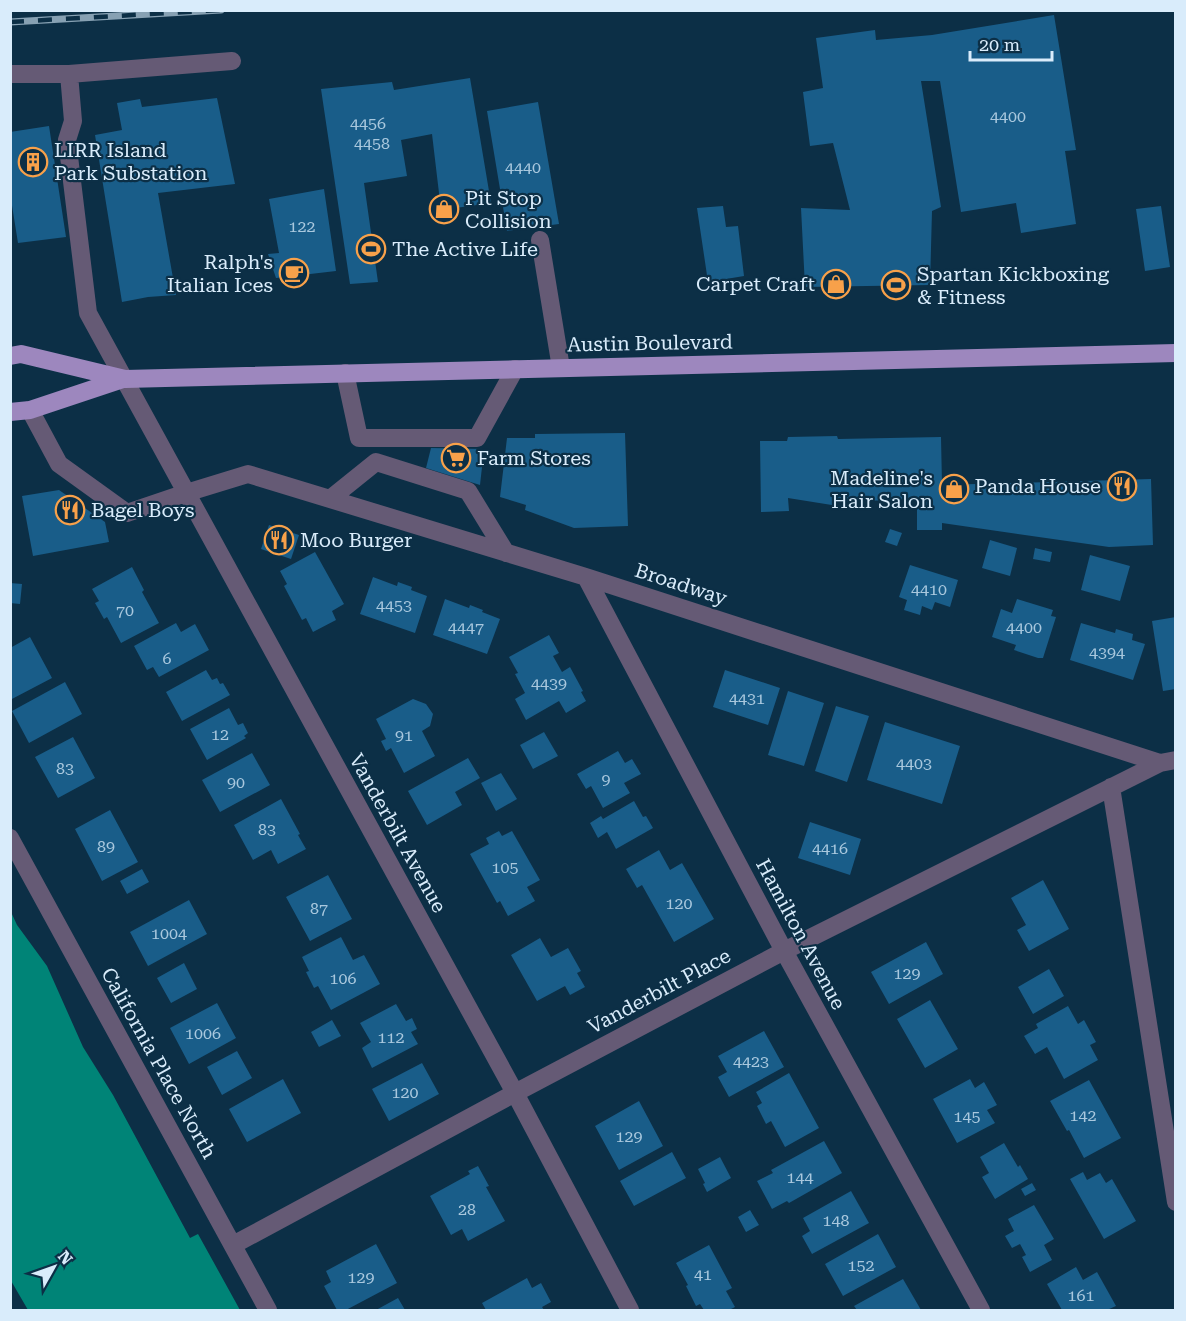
<svg xmlns="http://www.w3.org/2000/svg" width="1186" height="1321" viewBox="0 0 1186 1321" font-family="'Roboto Serif',serif">
	<style>
		.water { fill: #008477 }
		.building { fill: #195d89 }
		.lines { fill: none; stroke-linecap: round; stroke-linejoin: round }
		.minor { stroke: #655a75; stroke-width: 18 }
		.major { stroke: #9d87be; stroke-width: 18 }
		.rail-casing { stroke: #87a1b3; stroke-width: 7 }
		.rail { stroke: #0c2f46; stroke-width: 4.5; stroke-dasharray: 14; stroke-linecap: butt }
		.labels { text-anchor: middle; stroke-width: 4.5; stroke-linejoin: round; paint-order: stroke }
		.number-label { font-size: 16px; fill: #a9c8de }
		.poi-label { font-size: 20px; fill: #d9ecfb; stroke: #0c2f46; text-anchor: start }
		.street-label { font-size: 20px; fill: #d9ecfb; stroke: #0c2f46 }
	</style>
	<rect width="100%" height="100%" fill="#0c2f46"/>
	<!-- water -->
	<path class="water" d="M11 912 17 925 47 966 83 1047 113 1095 190 1238 198 1234 240 1310H28L10 1279Z"/>
	<!-- building -->
	<path class="building" d="M1054 15 1076 150 1065 151 1076 224 1021 233 1016 203 961 212 940 81H921L941 207 932 211 930 285 805 287 801 208 850 210 833 143 810 146 803 92 823 88 816 38 875 30 876 40 932 35Z
		M470 78 491 203 441 210 432 134 401 140 407 176 364 183 378 282 350 284 321 89 392 82 394 90Z
		M217 98 235 184 158 193 176 295 148 297 122 302 95 135 122 130 117 103 140 99 142 107Z
		M538 102 559 224 507 231 487 111Z
		M49 126 66 237 18 243 10 193V132Z
		M324 189 336 271 276 278 268 254 279 253 269 199Z
		M723 206 726 227 738 226 744 276 708 282 697 208Z
		M1161 206 1170 267 1145 271 1136 209Z
		M625 433 628 526 574 528 525 510 526 505 500 497 507 438H535V434Z
		M837 436 838 439 941 437 942 485 1151 479 1153 545 1109 547 942 523V530H917V499L838 502V506L788 498 789 511 761 512 760 441H787L788 437Z
		M431 448 484 449 480 485 426 468Z
		M59 490 105 522 109 542 33 556 22 496Z
		M269 525 299 535 291 559 261 549Z
		M890 529 902 533 897 546 885 542Z
		M990 540 1017 548 1010 576 982 568Z
		M1035 548 1052 552 1050 562 1033 559Z
		M315 552 344 604 332 611 336 620 313 632 306 618 302 620 284 586 287 584 280 571Z
		M1090 555 1130 566 1120 601 1081 590Z
		M910 565 958 580 950 607 935 602 932 610 922 606 920 615 904 610 907 600 899 597Z
		M132 567 144 590 142 592 159 623 121 643 107 617 104 619 95 603 99 601 92 589Z
		M373 577 397 586 398 582 412 587 411 590 427 596 415 633 360 614Z
		M10 583 22 584 20 604 10 603Z
		M445 599 469 608 470 605 483 610 482 612 500 619 487 654 433 635Z
		M1017 599 1053 610 1051 616 1056 617 1043 658H1038L1014 650 1016 645 992 637 1001 609 1012 613Z
		M1176 617V689L1163 691 1152 621Z
		M176 623 181 632 195 624 209 650 159 677 153 667 147 670 134 646Z
		M1081 623 1115 633 1116 629 1133 634 1132 640 1145 644 1133 680 1070 660Z
		M549 635 559 653 553 656 562 672 570 667 583 691 581 692 586 701 566 713 559 701 526 720 515 699 525 693 515 674 518 673 509 657Z
		M30 637 52 678 10 700V648Z
		M206 670 212 680 217 678 220 684 223 683 230 695 182 721 166 692Z
		M725 670 780 688 768 725 713 707Z
		M65 682 82 714 29 743 12 711Z
		M788 691 824 703 804 766 768 755Z
		M413 699 426 704 433 714 430 726 422 731 435 756 404 773 391 748 386 751 381 741 386 739 376 719Z
		M836 706 869 716 847 782 815 771Z
		M229 708 238 725 243 723 248 733 244 736 246 738 207 760 190 729Z
		M885 722 960 746 942 804 867 780Z
		M544 732 558 756 533 769 520 745Z
		M73 737 95 778 58 798 35 757Z
		M618 751 625 763 632 759 641 774 624 783 630 793 603 808 591 786 586 789 577 774Z
		M252 753 270 785 220 812 202 780Z
		M468 758 480 778 455 792 462 805 427 825 408 791Z
		M501 773 517 799 496 811 481 783Z
		M281 799 300 834 298 835 306 849 278 864 271 850 253 860 234 825Z
		M634 801 643 817 646 816 653 828 616 849 607 832 598 838 590 823 601 816 603 819Z
		M110 810 138 862 102 881 75 829Z
		M810 822 861 839 850 875 798 858Z
		M499 831 502 836 512 831 540 880 527 887 535 901 508 916 500 901 497 903 470 854 489 844 486 838Z
		M659 850 670 870 682 863 714 919 674 942 642 885 637 888 626 869Z
		M142 869 149 882 127 894 120 881Z
		M328 875 352 919 310 941 286 897Z
		M1043 880 1069 929 1029 951 1017 930 1026 925 1011 898Z
		M189 900 207 934 148 966 130 932Z
		M341 937 353 960 364 955 380 984 331 1010 318 986 314 988 306 972 309 971 302 957Z
		M540 938 551 957 568 948 581 971 577 973 585 987 570 995 565 986 537 1001 511 955Z
		M926 942 943 974 889 1004 871 972Z
		M184 963 197 989 171 1003 157 978Z
		M1049 969 1064 996 1033 1014 1018 987Z
		M930 1000 958 1049 925 1068 897 1019Z
		M217 1003 236 1038 189 1064 170 1028Z
		M396 1004 406 1021 412 1018 417 1029 411 1032 418 1044 372 1068 362 1048 371 1042 360 1023Z
		M1068 1006 1078 1024 1084 1020 1096 1042 1090 1045 1098 1060 1064 1079 1047 1047 1035 1054 1024 1036 1038 1028 1036 1024Z
		M332 1020 341 1036 319 1047 311 1032Z
		M764 1031 784 1067 729 1097 718 1077 727 1072 718 1056Z
		M237 1051 252 1078 222 1095 207 1067Z
		M422 1063 439 1094 389 1121 372 1089Z
		M789 1073 819 1128 785 1147 771 1121 766 1124 757 1106 762 1103 756 1092Z
		M283 1079 301 1113 247 1142 229 1109Z
		M970 1079 975 1088 984 1082 997 1105 987 1110 995 1123 957 1143 933 1099Z
		M1089 1080 1121 1138 1084 1158 1069 1130 1067 1131 1050 1101Z
		M639 1101 663 1146 619 1170 595 1126Z
		M824 1141 842 1173 789 1203 787 1201 772 1209 757 1181 773 1173 771 1170Z
		M1004 1143 1018 1167 1020 1165 1028 1179 995 1199 982 1177 989 1173 980 1157Z
		M672 1152 686 1178 634 1206 620 1181Z
		M720 1157 731 1178 707 1192 703 1184 705 1183 698 1169Z
		M478 1166 489 1186 486 1187 505 1221 468 1241 462 1229 451 1235 430 1196 470 1174 468 1171Z
		M1083 1172 1087 1180 1100 1173 1106 1183 1112 1179 1136 1221 1104 1239 1070 1179Z
		M1032 1183 1036 1190 1025 1196 1021 1189Z
		M851 1191 869 1223 812 1254 802 1236 810 1231 803 1218Z
		M1034 1205 1054 1239 1044 1245 1052 1260 1030 1272 1022 1257 1026 1255 1020 1244 1012 1248 1005 1236 1014 1231 1008 1219Z
		M750 1210 759 1225 746 1232 738 1217Z
		M878 1234 896 1267 843 1296 825 1264Z
		M376 1244 397 1283 346 1310H337L324 1286 331 1282 326 1271Z
		M709 1245 732 1288 726 1291 735 1307 729 1310H704L700 1304 696 1306 686 1286 688 1285 676 1263Z
		M1076 1267 1083 1280 1097 1272 1116 1306 1107 1310H1062L1047 1284Z
		M527 1278 532 1288 541 1283 551 1302 542 1307 544 1310H486L482 1303Z
		M903 1279 921 1310H857L854 1306Z
		M398 1298 405 1310H376Z"/>
	<g class="lines">
		<!-- minor -->
		<path class="minor" d="M232 61 69 74 73 121 67 140 88 313 515 1093 630 1310
			M10 74H69
			M540 240 561 368
			M345 373 359 438H477L515 369
			M30 410 59 464 127 513 186 493 248 474 586 577 1160 763
			M330 499 376 462 468 491 506 553
			M586 577 784 951 981 1310
			M1111 787 1176 1202
			M10 838 268 1310
			M233 1245 515 1093 784 951 1160 763 1176 760"/>
		<!-- major -->
		<path class="major" d="M10 356 21 354 125 379 1176 353
			M10 412 30 410 123 379"/>
		<!-- rail casing -->
		<g class="rail-casing">
			<path id="rail" d="M10 22 221 10"/>
		</g>
		<!-- rail -->
		<use href="#rail" class="rail"/>
	</g>
	<!-- icons -->
	<defs>
		<g id="building-ring" transform="scale(1.5)"><circle r="9.5" fill="#0c2f46" stroke="#f8a14a" stroke-width="1.5"/><path d="M-4-6H4V6H1V3H-1V6H-4ZM-2.5-4.3h1.7v1.8h-1.7ZM.8-4.3h1.7v1.8H.8ZM-2.5-1h1.7V.8h-1.7ZM.8-1h1.7V.8H.8Z" fill="#f8a14a"/></g>
		<g id="shop-ring" transform="scale(1.5)"><circle r="9.5" fill="#0c2f46" stroke="#f8a14a" stroke-width="1.5"/><path d="M-5-2.5h2.3a2.7 3.5 0 0 1 5.4 0H5L5.5 6h-11ZM-1.5-2.5h3a1.5 2.3 0 0 0-3 0Z" fill="#f8a14a"/></g>
		<g id="stadium-ring" transform="scale(1.5)"><circle r="9.5" fill="#0c2f46" stroke="#f8a14a" stroke-width="1.5"/><path d="M0-5a6.5 5 0 1 0 0 10a6.5 5 0 1 0 0-10ZM-3.5-1.8h7v3.6h-7Z" fill="#f8a14a"/></g>
		<g id="cafe-ring" transform="scale(1.5)"><circle r="9.5" fill="#0c2f46" stroke="#f8a14a" stroke-width="1.5"/><path d="M-5.5-4.5H6V0H3Q3 3.5 0 3.5H-2.5Q-5.5 3.5-5.5 0ZM3-3.2v2h1.7v-2ZM-6 4.5H4V6H-6Z" fill="#f8a14a"/></g>
		<g id="supermarket-ring" transform="scale(1.5)"><circle r="9.5" fill="#0c2f46" stroke="#f8a14a" stroke-width="1.5"/><path d="M-6-5.5h2.5l.6 2H6L4.5 2H-2.5L-4.4-4H-6ZM-1.5 3.2a1.3 1.3 0 1 0 .1 0ZM3 3.2a1.3 1.3 0 1 0 .1 0Z" fill="#f8a14a"/></g>
		<g id="restaurant-ring" transform="scale(1.5)"><circle r="9.5" fill="#0c2f46" stroke="#f8a14a" stroke-width="1.5"/><path d="M-5-6h1v4h1v-4h1v4h1v-4h1v5L-1.5 .5V6h-2V.5L-5-1ZM5-6V6H3V1.5H1.5Q1.5-4 5-6Z" fill="#f8a14a"/></g>
	</defs>
	<g fill-rule="evenodd">
		<use href="#building-ring" x="33" y="162"/>
		<use href="#shop-ring" x="444" y="209"/>
		<use href="#stadium-ring" x="371" y="249"/>
		<use href="#cafe-ring" x="294" y="273"/>
		<use href="#shop-ring" x="836" y="284"/>
		<use href="#stadium-ring" x="896" y="285"/>
		<use href="#supermarket-ring" x="456" y="458"/>
		<use href="#restaurant-ring" x="1122" y="486"/>
		<use href="#shop-ring" x="954" y="489"/>
		<use href="#restaurant-ring" x="70" y="510"/>
		<use href="#restaurant-ring" x="279" y="540"/>
	</g>
	<g class="labels">
		<!-- number labels -->
		<g class="number-label">
			<text x="1008" y="122">4400</text>
			<text x="368" y="129">4456</text>
			<text x="372" y="149">4458</text>
			<text x="523" y="173">4440</text>
			<text x="302" y="232">122</text>
			<text x="929" y="595">4410</text>
			<text x="394" y="611">4453</text>
			<text x="125" y="616">70</text>
			<text x="466" y="633">4447</text>
			<text x="1024" y="633">4400</text>
			<text x="1107" y="658">4394</text>
			<text x="167" y="664">6</text>
			<text x="549" y="689">4439</text>
			<text x="747" y="704">4431</text>
			<text x="220" y="740">12</text>
			<text x="404" y="741">91</text>
			<text x="914" y="769">4403</text>
			<text x="65" y="774">83</text>
			<text x="606" y="785">9</text>
			<text x="236" y="788">90</text>
			<text x="267" y="835">83</text>
			<text x="106" y="852">89</text>
			<text x="830" y="854">4416</text>
			<text x="505" y="873">105</text>
			<text x="679" y="909">120</text>
			<text x="319" y="914">87</text>
			<text x="169" y="939">1004</text>
			<text x="907" y="979">129</text>
			<text x="343" y="984">106</text>
			<text x="203" y="1039">1006</text>
			<text x="391" y="1043">112</text>
			<text x="751" y="1067">4423</text>
			<text x="405" y="1098">120</text>
			<text x="1083" y="1121">142</text>
			<text x="967" y="1122">145</text>
			<text x="629" y="1142">129</text>
			<text x="800" y="1183">144</text>
			<text x="467" y="1215">28</text>
			<text x="836" y="1226">148</text>
			<text x="861" y="1271">152</text>
			<text x="703" y="1280">41</text>
			<text x="361" y="1283">129</text>
			<text x="1081" y="1301">161</text>
		</g>
		<!-- poi labels -->
		<g class="poi-label">
			<text x="54" y="157">LIRR Island<tspan x="54" dy="23">Park Substation</tspan></text>
			<text x="465" y="205">Pit Stop<tspan x="465" dy="23">Collision</tspan></text>
			<text x="392" y="256">The Active Life</text>
			<text x="273" y="269" text-anchor="end">Ralph's<tspan x="273" dy="23">Italian Ices</tspan></text>
			<text x="917" y="281">Spartan Kickboxing<tspan x="917" dy="23">&amp; Fitness</tspan></text>
			<text x="815" y="291" text-anchor="end">Carpet Craft</text>
			<text x="477" y="465">Farm Stores</text>
			<text x="933" y="485" text-anchor="end">Madeline's<tspan x="933" dy="23">Hair Salon</tspan></text>
			<text x="1101" y="493" text-anchor="end">Panda House</text>
			<text x="91" y="517">Bagel Boys</text>
			<text x="300" y="547">Moo Burger</text>
		</g>
		<!-- street labels -->
		<g class="street-label">
			<text transform="translate(650 343) rotate(-1)" y="7">Austin Boulevard</text>
			<text transform="translate(681 584) rotate(18)" y="7">Broadway</text>
			<text transform="translate(398 833) rotate(61)" y="7">Vanderbilt Avenue</text>
			<text transform="translate(801 934) rotate(62)" y="7">Hamilton Avenue</text>
			<text transform="translate(659 991) rotate(-28)" y="7">Vanderbilt Place</text>
			<text transform="translate(159 1063) rotate(61)" y="7">California Place North</text>
		</g>
	</g>
	<!-- border -->
	<rect width="1186" height="1321" fill="none" stroke="#d9ecfb" stroke-width="24"/>
	<!-- north arrow -->
	<g transform="translate(54 1267) rotate(50)" stroke="#0c2f46" stroke-width="4.5" paint-order="stroke">
	<path d="M0-4.5L10 22L0 15L-10 22Z" fill="#d9ecfb"/>
	<text y="-9" font-size="16" font-weight="bold" text-anchor="middle" fill="#d9ecfb">N</text>
	</g>
	<!-- scale -->
	<path d="M970 51v9h82v-9" fill="none" stroke="#d9ecfb" stroke-width="3"/>
	<text x="979" y="51" font-size="18" fill="#d9ecfb" stroke="#0c2f46" stroke-width="4.5" paint-order="stroke">20 m</text>
</svg>
